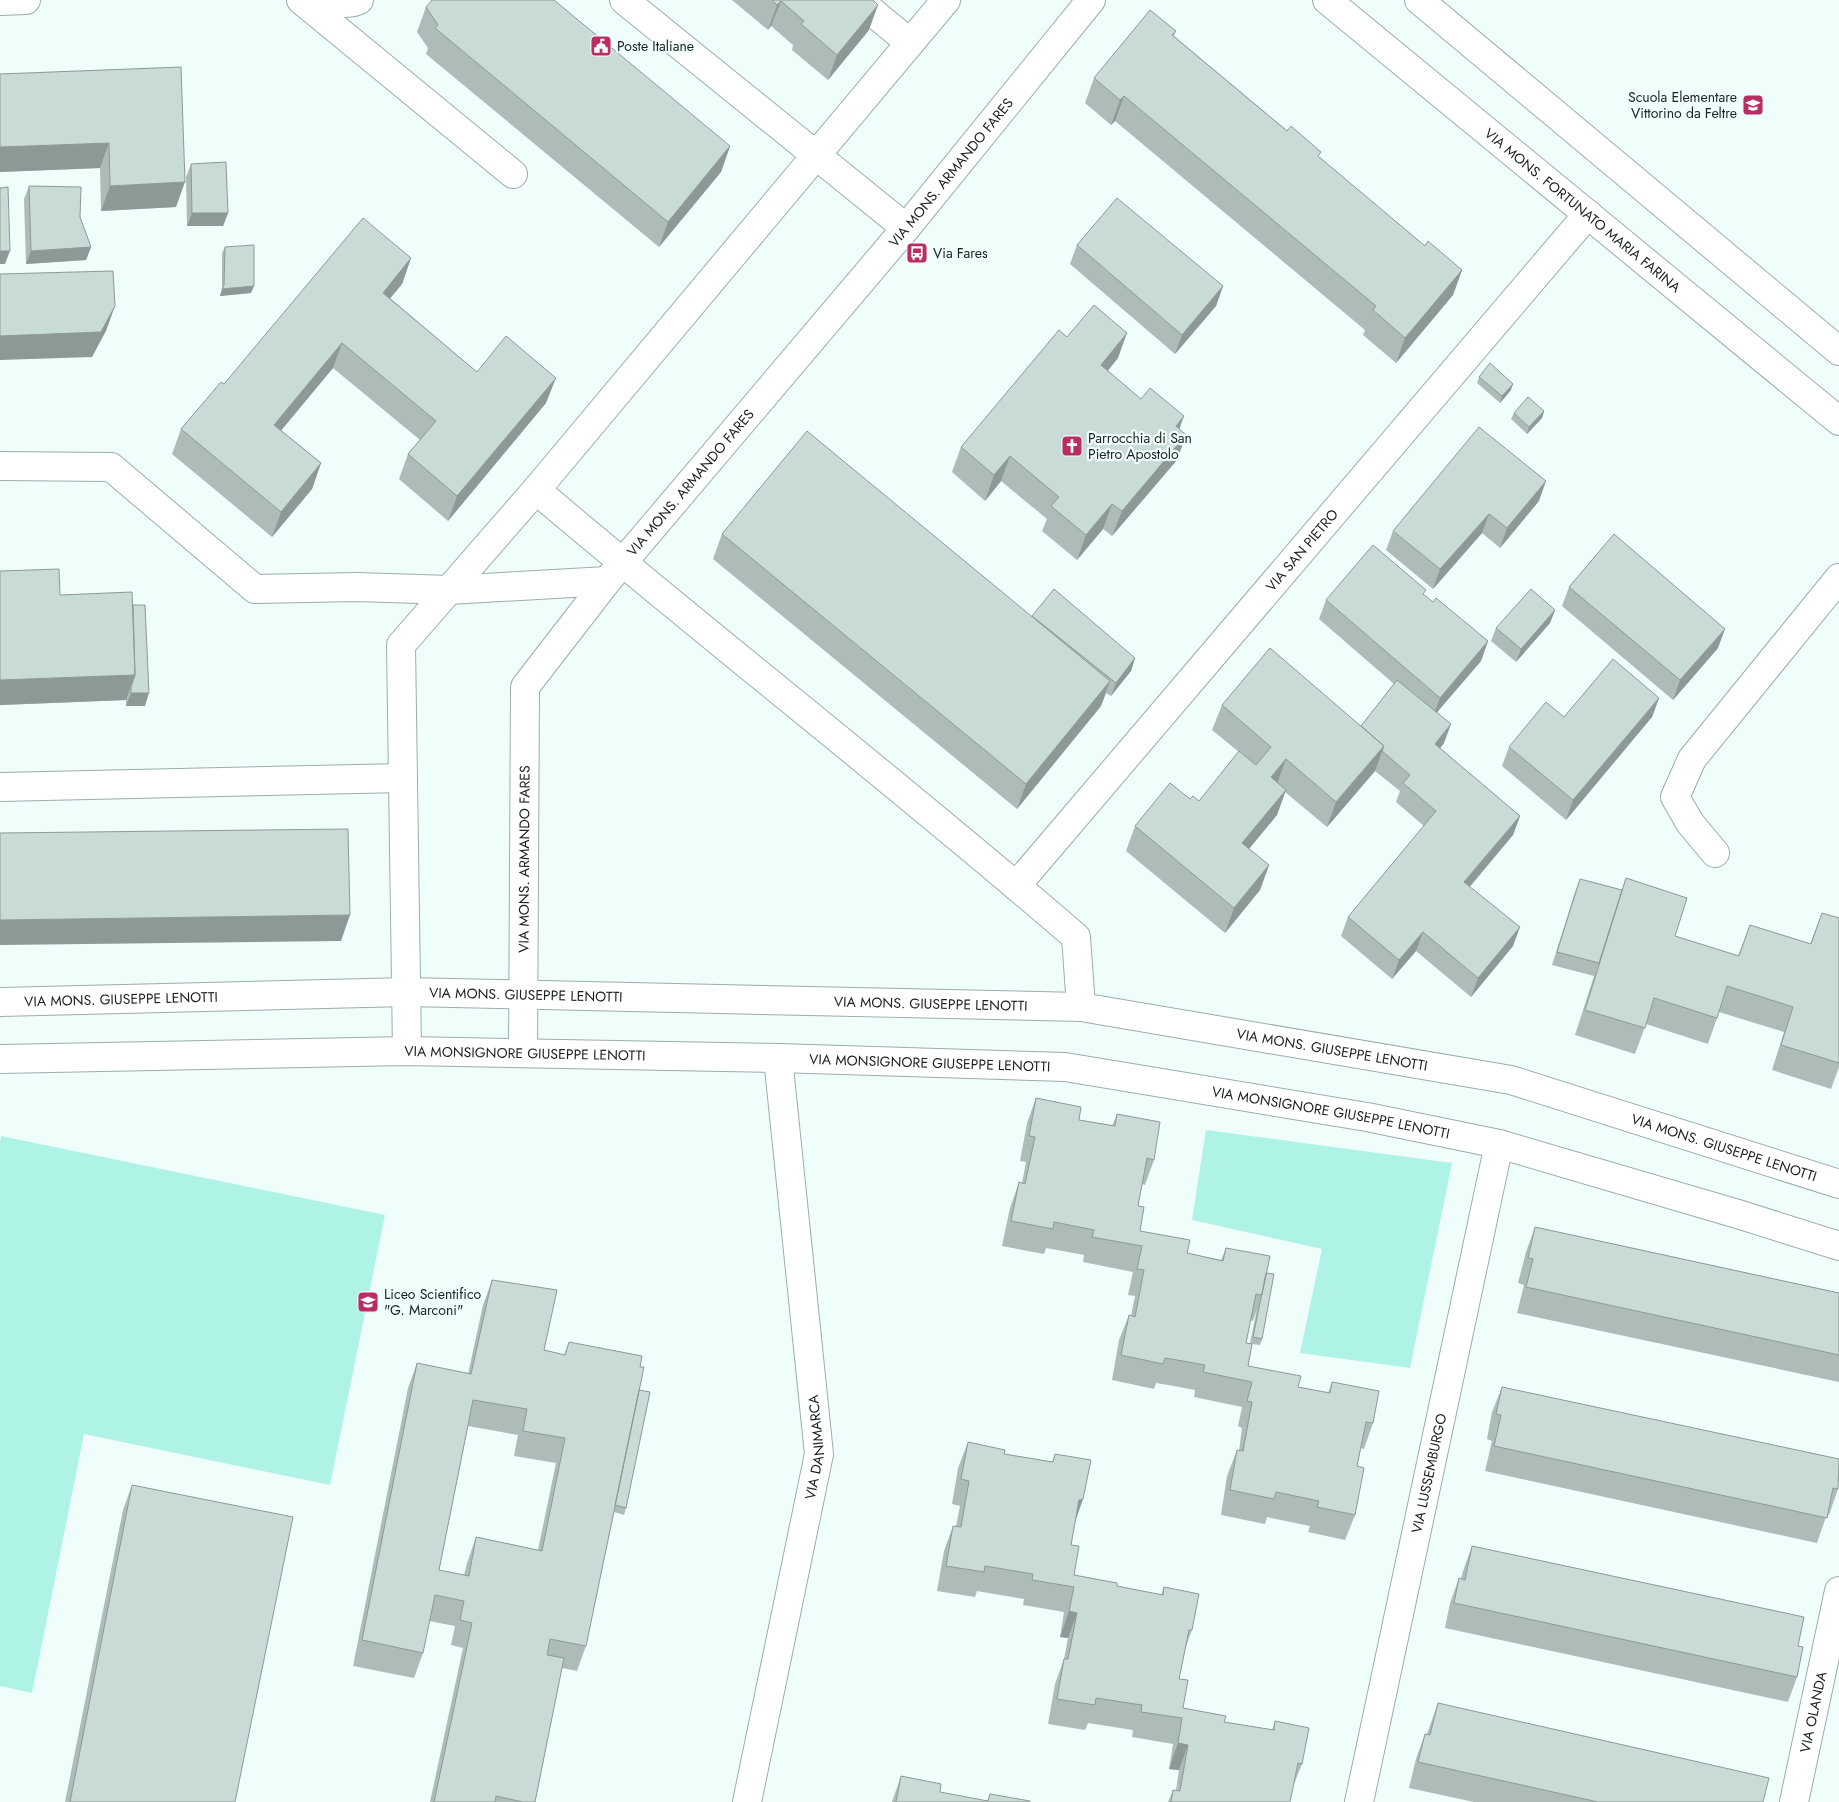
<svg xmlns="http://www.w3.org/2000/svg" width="1839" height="1802" viewBox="0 0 1839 1802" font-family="Jost,sans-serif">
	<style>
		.green { fill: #aff3e6 }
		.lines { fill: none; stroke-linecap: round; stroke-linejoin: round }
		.minor-casing { stroke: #9cada9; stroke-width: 30 }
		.minor { stroke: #fff; stroke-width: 28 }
		.wall { fill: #adbcb9; fill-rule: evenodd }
		.shaded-wall { fill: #8d9996 }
		.building { fill: #c9dbd7; stroke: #8d9996; fill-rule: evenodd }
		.labels { text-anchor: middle; stroke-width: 4.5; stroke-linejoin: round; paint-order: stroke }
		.poi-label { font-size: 14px; fill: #1a211f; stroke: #effefb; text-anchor: start }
		.street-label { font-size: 14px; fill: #1a211f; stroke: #effefb }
	</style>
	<rect width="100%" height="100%" fill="#effefb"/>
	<!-- green -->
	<path class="green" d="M1206 1130 1452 1163 1410 1368 1300 1353 1322 1249 1192 1220Z
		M1 1136 385 1215 330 1485 84 1434 32 1693 0 1686V1143Z"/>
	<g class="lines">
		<!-- minor casing -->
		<g class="minor-casing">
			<g id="minor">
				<path d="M301 0 513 174"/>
				<path d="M322 0C332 3 349 5 359 0"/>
				<path d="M624 0 906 228"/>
				<path d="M858 0 910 43"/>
				<path id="s1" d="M1327 0 1839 421"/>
				<path d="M1419 0 1839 351"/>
				<path d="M0 1 26 0"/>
				<path d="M0 466 111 467 255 589 357 587 449 590 607 581"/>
				<path d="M536 490C714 641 899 784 1076 937L1081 1007"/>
				<path d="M0 787 403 778"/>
				<path d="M1715 853 1690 823 1675 797 1692 759 1839 578"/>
				<path id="s2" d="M1016 886 1588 214"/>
				<path id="s3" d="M0 1002 407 992 1081 1007 1511 1080 1839 1184"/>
				<path d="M407 1051 401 645 536 490 946 0"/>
				<path id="s4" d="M523 1053 525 687 607 581 906 228 1091 0"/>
				<path id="s5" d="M0 1059 407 1051 778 1058 1065 1067 1367 1117 1499 1144 1741 1215 1839 1246"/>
				<path id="s6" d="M747 1802 819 1454 778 1058"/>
				<path id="s7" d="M1359 1802 1499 1144"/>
				<path id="s8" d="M1794 1802 1839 1591"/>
			</g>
		</g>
		<!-- minor -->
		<use href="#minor" class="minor"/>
	</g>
	<!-- wall -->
	<path class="wall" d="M732 0H873L869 30 828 80 792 50 793 45 771 26 768 30Z
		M426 7 730 146 721 172 659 247 426 54 428 48 417 32Z
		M1176 31 1174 36 1425 246 1462 270 1453 295 1396 363 1363 335 1365 330 1115 121 1111 125 1085 103 1094 78Z
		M181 67 176 207 101 211 100 168 0 172Z
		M191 164 228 213 223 226H187L186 177Z
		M29 186 80 217 91 247 86 260 26 264 24 199Z
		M1077 245 1223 286 1216 306 1175 354 1070 264Z
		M225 247 251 293 220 296 222 290V253Z
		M411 258 402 284 390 298 477 372 546 403 448 521 399 479 408 454 420 440 333 368 281 430 321 463 312 489 272 537 172 454 181 429 224 384Z
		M1067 337 1118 358 1108 371 1141 399 1186 435 1177 460 1112 536 1103 529 1077 560 1042 531 1047 519 1001 481 985 501 952 472 961 447Z
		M1479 377 1511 390 1500 403 1477 383Z
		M1544 411 1542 418 1527 434 1511 419 1514 413Z
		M1539 501 1500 548 1482 533 1433 589 1386 550 1393 531Z
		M722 534 1032 617 1135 658 1131 671 1111 696 1106 693 1101 706 1017 809 713 559Z
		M0 571 60 595 133 605 145 706H126V700L0 705Z
		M1569 587 1718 648 1673 700 1562 606Z
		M1424 595 1433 602 1488 641 1481 661 1437 712 1444 743 1440 748 1520 816 1513 835 1470 887 1513 946 1471 997 1416 951 1392 979 1341 936 1348 917 1424 826 1396 802 1400 791 1375 771 1327 827 1285 792 1277 815 1249 849 1269 865 1260 890 1225 933 1126 851 1135 826 1190 799 1199 801 1239 752 1212 730 1222 705 1361 726 1394 684 1319 619 1326 600Z
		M1555 610 1550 623 1516 662 1491 641 1496 628Z
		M1659 698 1652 717 1566 820 1502 766 1509 747 1564 717Z
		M1626 878 1675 936 1738 956 1750 925 1810 944 1822 913 1839 918V1067L1831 1089 1772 1070 1784 1032 1719 1012 1708 1044 1646 1024 1635 1054 1575 1035 1594 976 1552 965 1575 892 1580 879 1622 890Z
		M1036 1098 1079 1120 1112 1126 1117 1114 1154 1160 1145 1185 1142 1184 1138 1206 1140 1231 1187 1253 1221 1260 1226 1248 1266 1273 1262 1339 1260 1345 1252 1344 1248 1366 1298 1387 1328 1393 1332 1382 1373 1423 1364 1449 1361 1448 1357 1466 1355 1515 1345 1540 1308 1532 1310 1526 1267 1517 1265 1524 1221 1515 1227 1476 1237 1450 1239 1451 1242 1428 1238 1426 1242 1407 1194 1397 1195 1390 1174 1386 1156 1383 1154 1389 1112 1380 1119 1340 1129 1315 1131 1316 1135 1296 1128 1295 1133 1272 1083 1262 1084 1255 1046 1248 1044 1254 1002 1246 1010 1208 1019 1182 1022 1183 1026 1162 1020 1161 1027 1123ZM1257 1309 1250 1343H1246L1250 1320 1253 1321Z
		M1535 1227 1839 1293V1382L1517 1313 1524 1285 1518 1283 1526 1252Z
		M492 1280 544 1350 564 1355 569 1342 640 1367 639 1390 626 1508 624 1515 614 1512 586 1646 577 1671 562 1668 535 1802H430L463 1648 451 1645 455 1626 429 1621 423 1653 414 1678 353 1666 408 1388 417 1363 468 1374 483 1305ZM468 1426 518 1435 514 1456 556 1463 538 1550 476 1537 467 1563 464 1575 439 1570Z
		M1502 1387 1838 1489 1829 1515 1827 1514 1817 1543 1485 1471 1492 1441 1487 1439 1492 1412Z
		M968 1442 1004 1454 1052 1462 1055 1454 1083 1499 1075 1520 1071 1545 1074 1575 1117 1586 1161 1595 1164 1587 1192 1630 1186 1646 1179 1679 1183 1708 1224 1722 1272 1730 1275 1721 1302 1764 1292 1789 1290 1802H1168L1173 1790H1176L1179 1770 1169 1769 1173 1744 1132 1737 1133 1730 1088 1723 1085 1730 1048 1724 1055 1684 1064 1659 1068 1638 1060 1637 1064 1612 1023 1605 1024 1599 977 1591 975 1597 937 1591 944 1551 953 1526H956L960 1506 952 1504 958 1468Z
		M132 1485 235 1802H65L123 1510Z
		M1472 1546 1798 1646 1797 1677 1788 1702 1445 1628 1450 1603 1459 1578 1461 1579 1463 1571Z
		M1438 1703 1763 1802H1474L1409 1788 1416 1759 1425 1734H1427Z
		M901 1776 940 1792 987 1801 990 1794 1030 1802H892Z"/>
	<!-- shaded-wall -->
	<path class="shaded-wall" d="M781 1 771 26 768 30 777 5Z
		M878 5 869 30 828 80 837 55Z
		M1124 96 1115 121 1111 125 1120 100Z
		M109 143 100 168 0 172V147Z
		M730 146 721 172 659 247 668 222Z
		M185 182 176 207 101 211 110 186Z
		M192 213H228L223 226H187Z
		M91 247 86 260 26 264 31 251Z
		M0 251H10L5 264H0Z
		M411 258 402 284 374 318 383 293Z
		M1462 270 1453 295 1396 363 1405 338Z
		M254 286 251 293 220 296 222 289Z
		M1223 286 1216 306 1175 354 1182 335Z
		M115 306 106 331 92 357 0 360V336Z
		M1127 333 1118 358 1091 390 1101 365Z
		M342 343 333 368 265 450 274 425Z
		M556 378 546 403 448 521 457 496Z
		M1513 384 1511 390 1500 403 1502 396Z
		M1544 411 1542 418 1527 434 1529 427Z
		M1184 416 1175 441 1176 426Z
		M1186 435 1177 460 1112 536 1122 511Z
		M1010 456 1001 481 985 501 994 475Z
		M321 463 312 489 272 537 281 512Z
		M1546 481 1539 501 1500 548 1507 528Z
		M1112 504 1103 529 1077 560 1086 535Z
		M1489 514 1482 533 1433 589 1440 569Z
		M1555 610 1550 623 1516 662 1521 649Z
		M1725 629 1718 648 1673 700 1680 680Z
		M1488 641 1481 661 1433 717 1440 698Z
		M1135 658 1131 671 1111 696 1116 683Z
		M135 675 126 700 0 705V680Z
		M1110 681 1101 706 1017 809 1026 784Z
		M131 693H149L145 706H126Z
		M1659 698 1652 717 1566 820 1573 800Z
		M1451 724 1444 743 1428 764 1435 744Z
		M1384 746 1375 771 1327 827 1336 802Z
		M1286 759 1277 784 1271 777Z
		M1286 790 1277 815 1233 868 1242 843Z
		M1520 816 1513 835 1457 901 1464 882Z
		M1269 865 1260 890 1225 933 1234 908Z
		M350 915 341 941 0 945V920Z
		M1520 927 1513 946 1471 997 1478 978Z
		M1423 932 1416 951 1392 979 1399 960Z
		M1083 1499 1074 1525 1079 1500Z
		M1069 1611 1077 1613 1068 1638 1060 1637Z
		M1178 1743 1188 1745 1179 1770 1169 1769Z"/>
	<!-- building -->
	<path class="building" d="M432 0H554L730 146 668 222 435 28 438 25 426 7Z
		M772 0H873L878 5 837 55 801 24 804 21 781 1 777 5Z
		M1150 10 1176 31 1172 35 1287 131 1291 126 1321 152 1318 156 1425 246 1428 241 1462 270 1405 338 1373 310 1376 306 1124 96 1120 100 1094 78Z
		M181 67 185 182 110 186 109 143 0 147V74Z
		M226 162 228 213H192L191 164Z
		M29 186 81 187 80 217 91 247 31 251Z
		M8 187 10 251H0V188Z
		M1117 198 1223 286 1182 335 1077 245Z
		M363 218 411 258 383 293 477 372 506 336 556 378 457 496 408 454 436 421 342 343 274 425 321 463 281 512 181 429 221 382 224 384Z
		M254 245V286L222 289 224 285 225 247Z
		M113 271 115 306 101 332 0 336V274Z
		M1094 305 1127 333 1101 365 1141 399 1150 388 1184 416 1176 426 1186 435 1122 511 1112 504 1086 535 1051 506 1059 497 1010 456 994 475 961 447 1059 330 1067 337Z
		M1490 363 1513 384 1502 396 1479 377Z
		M1528 397 1544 411 1529 427 1514 413Z
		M1479 427 1546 481 1507 528 1489 514 1440 569 1393 531Z
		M807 431 1110 681 1026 784 722 534Z
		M1614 534 1725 629 1680 680 1569 587Z
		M1373 545 1426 590 1423 594 1433 602 1436 598 1488 641 1440 698 1326 600Z
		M59 569 60 595 132 592 135 675 0 680V571Z
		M1054 589 1135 658 1116 683 1032 616Z
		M1531 589 1555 610 1521 649 1496 628Z
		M133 605H145L149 693H131V687L135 675Z
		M1270 648 1384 746 1336 802 1286 759 1271 777 1286 790 1242 843 1269 865 1234 908 1135 826 1170 783 1190 799 1193 796 1199 801 1239 751 1256 765 1271 747 1222 705Z
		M1613 659 1659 698 1573 800 1509 747 1546 702 1564 717Z
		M1397 680 1451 724 1435 744 1520 816 1464 882 1520 927 1478 978 1423 932 1399 960 1348 917 1436 811 1403 783 1410 775 1382 751 1384 746 1361 726Z
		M348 829 350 915 0 920V833Z
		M1626 878 1687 898 1675 936 1739 956 1750 925 1811 944 1822 913 1839 918V1063L1781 1045 1793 1007 1727 986 1717 1018 1654 998 1645 1028 1585 1010Z
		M1580 879 1622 890 1599 963 1557 952Z
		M1036 1098 1081 1107 1079 1120 1115 1126 1117 1114 1160 1122 1154 1160 1147 1158 1138 1206 1144 1207 1140 1231 1190 1240 1187 1253 1223 1261 1226 1248 1270 1256 1262 1295 1256 1294 1246 1343 1252 1344 1248 1366 1301 1376 1298 1387 1330 1393 1332 1382 1379 1391 1373 1423 1366 1422 1357 1466 1364 1468 1355 1515 1317 1507 1319 1501 1276 1492 1274 1499 1230 1490 1237 1450 1243 1451 1252 1402 1247 1401 1252 1382 1203 1372 1205 1365 1183 1361 1165 1358 1163 1364 1121 1355 1129 1315 1135 1317 1144 1270 1137 1269 1142 1246 1092 1237 1094 1230 1054 1222 1053 1229 1011 1221 1019 1182 1025 1184 1035 1137 1029 1136Z
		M1535 1227 1839 1293V1355L1526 1287 1533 1259 1528 1258Z
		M1266 1273 1274 1274 1262 1339 1253 1337Z
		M492 1280 557 1290 544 1350 565 1355 569 1342 642 1356 640 1367H644L586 1646 550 1639 547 1655 564 1658 535 1802H523L496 1796 495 1802H434L472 1623 460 1620 464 1601 435 1595 423 1653 362 1640 417 1363 471 1374ZM473 1400 527 1409 523 1431 565 1438 542 1551 476 1537 469 1576 439 1570Z
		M1502 1387 1839 1459 1838 1489 1833 1488 1827 1518 1494 1446 1501 1415 1496 1414Z
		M639 1390 650 1392 626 1508 615 1505Z
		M968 1442 1005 1450 1004 1454 1053 1462 1055 1454 1091 1460 1083 1499 1079 1500 1071 1545 1079 1546 1074 1575 1117 1583V1586L1163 1595 1164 1587 1199 1594 1192 1630H1189L1179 1679 1188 1680 1183 1708 1226 1716 1224 1722 1274 1730 1275 1721 1309 1728 1302 1764 1298 1763 1290 1802H1171L1173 1790 1180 1791 1188 1745 1178 1743 1182 1718 1141 1712 1142 1705 1096 1698 1095 1705 1057 1699 1064 1659H1068L1077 1613 1069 1611 1074 1587 1032 1580 1033 1574 985 1566 984 1572 946 1566 953 1526 961 1527 969 1481 961 1479Z
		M132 1485 293 1517 235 1802H70Z
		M1472 1546 1804 1617 1798 1646 1803 1647 1797 1677 1454 1603 1459 1578 1465 1580Z
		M1438 1703 1769 1778 1763 1802H1598L1418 1762 1425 1734 1430 1735Z
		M901 1776 941 1784 940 1792 988 1801 990 1794 1030 1801V1802H896Z"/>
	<!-- icons -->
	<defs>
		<g id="civic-square" transform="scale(1.125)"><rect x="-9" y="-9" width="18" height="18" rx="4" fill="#b92d65" stroke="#effefb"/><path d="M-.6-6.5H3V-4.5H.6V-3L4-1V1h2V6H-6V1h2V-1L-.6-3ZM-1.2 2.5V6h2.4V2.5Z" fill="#fff"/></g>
		<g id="school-square" transform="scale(1.125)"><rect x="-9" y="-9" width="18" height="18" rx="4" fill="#b92d65" stroke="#effefb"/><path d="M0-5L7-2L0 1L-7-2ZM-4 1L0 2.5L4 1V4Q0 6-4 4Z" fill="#fff"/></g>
		<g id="bus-square" transform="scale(1.125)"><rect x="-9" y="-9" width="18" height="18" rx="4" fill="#b92d65" stroke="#effefb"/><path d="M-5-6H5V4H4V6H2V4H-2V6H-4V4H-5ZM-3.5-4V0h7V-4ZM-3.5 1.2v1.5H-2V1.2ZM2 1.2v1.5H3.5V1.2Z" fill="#fff"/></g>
		<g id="church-square" transform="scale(1.125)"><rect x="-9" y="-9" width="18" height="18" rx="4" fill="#b92d65" stroke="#effefb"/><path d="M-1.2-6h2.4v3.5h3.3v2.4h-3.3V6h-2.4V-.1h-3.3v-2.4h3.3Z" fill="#fff"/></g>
	</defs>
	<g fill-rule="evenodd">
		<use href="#civic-square" x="601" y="46"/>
		<use href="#school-square" x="1753" y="105"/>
		<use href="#bus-square" x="917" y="253"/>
		<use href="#church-square" x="1072" y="446"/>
		<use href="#school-square" x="368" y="1302"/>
	</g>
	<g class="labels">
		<!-- poi labels -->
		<g class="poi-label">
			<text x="617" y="51">Poste Italiane</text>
			<text x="1737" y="102" text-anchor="end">Scuola Elementare<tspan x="1737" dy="16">Vittorino da Feltre</tspan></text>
			<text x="933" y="258">Via Fares</text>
			<text x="1088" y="443">Parrocchia di San<tspan x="1088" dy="16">Pietro Apostolo</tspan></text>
			<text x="384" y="1299">Liceo Scientifico<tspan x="384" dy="16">"G. Marconi"</tspan></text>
		</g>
		<!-- street labels -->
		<g class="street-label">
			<text dy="5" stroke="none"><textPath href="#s4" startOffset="1034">VIA MONS. ARMANDO FARES</textPath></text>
			<text dy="5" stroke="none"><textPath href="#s1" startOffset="331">VIA MONS. FORTUNATO MARIA FARINA</textPath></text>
			<text dy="5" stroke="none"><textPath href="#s4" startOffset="629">VIA MONS. ARMANDO FARES</textPath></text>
			<text dy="5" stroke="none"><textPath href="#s2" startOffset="441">VIA SAN PIETRO</textPath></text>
			<text dy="5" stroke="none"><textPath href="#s4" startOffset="194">VIA MONS. ARMANDO FARES</textPath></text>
			<text dy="5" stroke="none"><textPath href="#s3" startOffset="526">VIA MONS. GIUSEPPE LENOTTI</textPath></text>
			<text dy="5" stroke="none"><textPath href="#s3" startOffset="121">VIA MONS. GIUSEPPE LENOTTI</textPath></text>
			<text dy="5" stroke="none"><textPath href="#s3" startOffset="931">VIA MONS. GIUSEPPE LENOTTI</textPath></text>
			<text dy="5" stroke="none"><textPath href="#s3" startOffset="1336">VIA MONS. GIUSEPPE LENOTTI</textPath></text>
			<text dy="5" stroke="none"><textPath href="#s5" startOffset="525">VIA MONSIGNORE GIUSEPPE LENOTTI</textPath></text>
			<text dy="5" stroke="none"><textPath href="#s5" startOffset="930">VIA MONSIGNORE GIUSEPPE LENOTTI</textPath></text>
			<text dy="5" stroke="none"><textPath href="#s5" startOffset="1335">VIA MONSIGNORE GIUSEPPE LENOTTI</textPath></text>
			<text dy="5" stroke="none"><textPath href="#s3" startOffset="1741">VIA MONS. GIUSEPPE LENOTTI</textPath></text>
			<text dy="5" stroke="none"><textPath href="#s6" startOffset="362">VIA DANIMARCA</textPath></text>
			<text dy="5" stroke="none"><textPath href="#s7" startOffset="336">VIA LUSSEMBURGO</textPath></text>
			<text dy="5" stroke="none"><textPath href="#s8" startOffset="92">VIA OLANDA</textPath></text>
		</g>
	</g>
</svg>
